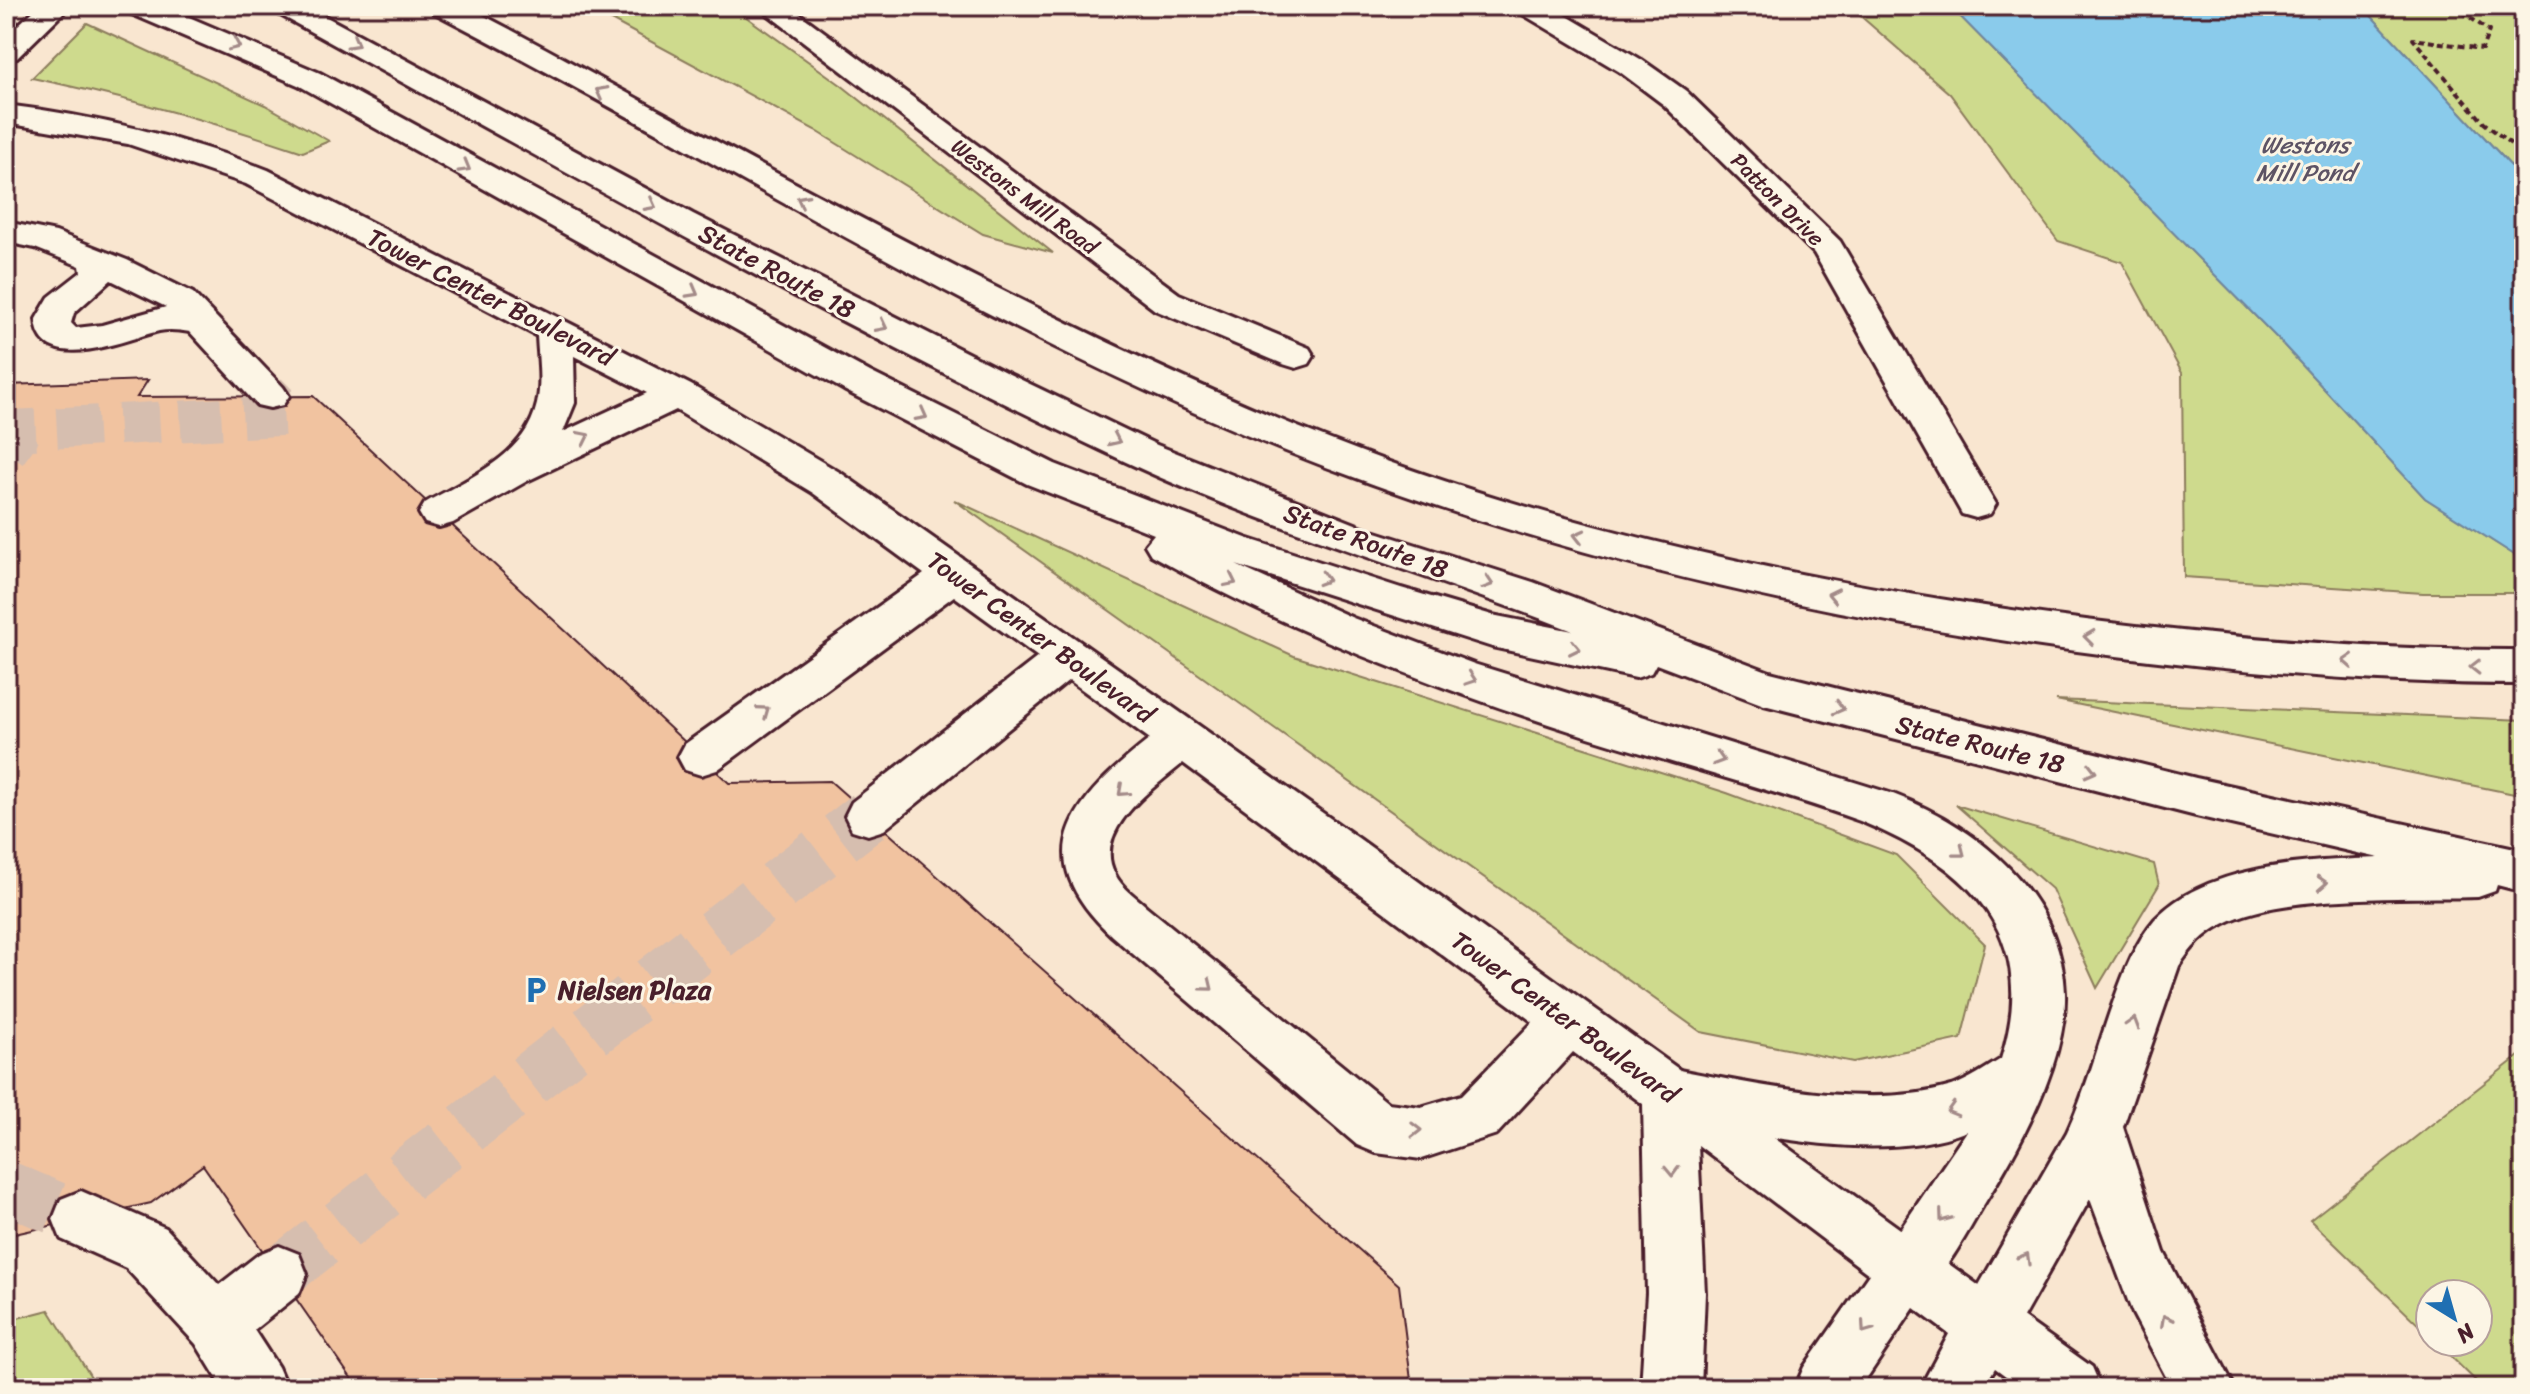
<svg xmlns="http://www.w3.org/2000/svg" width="2530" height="1394" viewBox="0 0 2530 1394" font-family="Sriracha,sans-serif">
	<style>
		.green { fill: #ceda8d; stroke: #8c7c5c; stroke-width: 2 }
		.water { fill: #8acbeb; stroke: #70869e; stroke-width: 2 }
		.building { fill: #f1c3a0; stroke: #4a1f2b; stroke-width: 2 }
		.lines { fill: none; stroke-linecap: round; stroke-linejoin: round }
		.minor-tunnel-far1 { stroke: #d6beaf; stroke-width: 41; stroke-dasharray: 41 21; stroke-linecap: butt }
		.minor-tunnel { stroke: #d6beaf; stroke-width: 53; stroke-dasharray: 53 26; stroke-linecap: butt }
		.minor-casing { stroke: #4a1f2b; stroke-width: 6 }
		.highway-casing { stroke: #4a1f2b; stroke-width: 6 }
		.path { stroke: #4a1f2b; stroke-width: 4; stroke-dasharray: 6 4; stroke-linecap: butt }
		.minor { fill: #fcf5e5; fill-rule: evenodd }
		.highway { fill: #fcf5e5; fill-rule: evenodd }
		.oneway { stroke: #a38a88 }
		.labels { text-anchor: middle; stroke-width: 6; stroke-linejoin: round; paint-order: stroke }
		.far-street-label { font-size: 22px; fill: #4a1f2b; stroke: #fcf5e5 }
		.far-water-label { font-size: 24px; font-style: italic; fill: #5d5365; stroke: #fcf5e5 }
		.street-label { font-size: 26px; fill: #4a1f2b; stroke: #fcf5e5 }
		.poi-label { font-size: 26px; font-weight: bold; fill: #4a1f2b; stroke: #fcf5e5; text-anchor: start }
	</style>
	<rect width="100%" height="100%" fill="#f9e6d0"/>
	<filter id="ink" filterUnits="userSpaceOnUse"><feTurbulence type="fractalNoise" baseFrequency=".0125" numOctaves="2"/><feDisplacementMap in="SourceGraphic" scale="16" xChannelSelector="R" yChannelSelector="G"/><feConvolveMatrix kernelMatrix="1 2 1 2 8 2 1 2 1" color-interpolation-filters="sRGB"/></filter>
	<g filter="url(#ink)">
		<!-- green -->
		<path class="green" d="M585 6H731L841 85 1053 253 983 234 815 130Z
			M1849 6H1950L2278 339 2425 498 2524 561V593H2423L2184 577 2182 373 2122 262 2058 241 1950 94Z
			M2362 6H2524V180Z
			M87 23 265 105 329 141 303 152C214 122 124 97 32 78Z
			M954 500 1294 656 1727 793 1896 855 1985 944 1961 1039 1853 1062 1701 1032Z
			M2056 700 2524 720V796Z
			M1956 805 2154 864 2159 885 2097 988 2052 889Z
			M2524 1052V1388H2483L2436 1342H2478V1294H2430V1336L2310 1220Z
			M49 1310 98 1388H6V1321Z"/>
		<!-- water -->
		<path class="water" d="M1950 6H2362L2524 180V561L2425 498 2278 339Z"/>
		<!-- building -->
		<path class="building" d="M148 380 137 397 313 396 729 783 830 781 1399 1285 1412 1388H358L203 1165 151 1203 6 1236V385Z"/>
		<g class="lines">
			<!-- minor-tunnel-far1 -->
			<path class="minor-tunnel-far1" d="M6 452 22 430 289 415 267 393"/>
			<!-- minor-tunnel -->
			<path class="minor-tunnel" d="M6 1187 81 1219
				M279 1274 868 816"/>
			<!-- minor casing -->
			<g class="minor-casing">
				<path id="minor" d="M39 6H70L17 58 6 61V36Z
					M757 6H789L1179 294 1309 348 1314 356 1309 364 1296 368 1283 364 1155 310Z
					M1515 6H1550L1642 60 1686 91 1840 241 1996 504 1990 514 1976 518 1962 514 1814 253 1664 105 1620 72 1519 12Z
					M6 105C97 116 183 137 268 170L691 385 841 473 1361 840 2007 1306 2092 1367 2101 1388H2022L1995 1368 1983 1388H1920L1949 1334 1914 1308 1860 1388H1795L1804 1367 1869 1274 1698 1145 1705 1293 1701 1388H1641L1647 1293 1643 1104 1573 1052 1497 1134 1421 1159 1376 1153 1357 1145 1112 936C1024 854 1073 800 1150 739L1069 680 884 830 868 835 852 830 845 816 852 802 1038 657 954 596 717 770 701 775 685 770 678 757 685 744 924 574 813 493 676 410 527 481 453 523 439 527 425 523 419 513 425 503C467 479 525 457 537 404 542 382 538 358 537 336L246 184 128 144 6 123ZM574 356 647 393 563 432 575 403ZM1183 763 1533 1022 1462 1095 1421 1107 1388 1103 1146 906C1136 897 1121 887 1115 874 1091 830 1155 787 1183 763Z
					M6 222 56 232 127 260 193 293 283 387 289 396 283 405 270 408 257 405 190 332C179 330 169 329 159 331 129 338 39 378 36 319L49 297 81 272 80 266 35 248 6 242ZM111 280 166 307 102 325 76 328 71 323 74 313Z
					M81 1191 166 1228 219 1285 259 1254 279 1246 299 1254 307 1274 299 1294 254 1330 278 1367 287 1388H223L196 1344 126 1268 61 1239 53 1219 61 1199Z"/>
			</g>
			<!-- highway casing -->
			<g class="highway-casing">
				<path id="highway" d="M123 6H163L320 73 870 372 1055 464 1246 538 1401 588 1492 615 1573 631C1425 573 1271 530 1126 462 836 326 556 166 275 12L271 6H306L693 214 1007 373 1157 445 1373 531 1533 582 1770 672 2196 778 2524 850V892L2497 885 2495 891 2478 897C2411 899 2279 893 2223 924 2204 933 2190 949 2179 966L2123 1127 2164 1252 2235 1388H2172L2133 1314 2090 1199 2007 1346 1987 1355 1967 1346 1958 1326 1967 1306 2067 1132C2087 1089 2098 1044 2114 1000 2124 972 2136 941 2155 919 2206 864 2309 861 2379 858L2196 816 1764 705 1656 664 1651 673 1636 678 1492 647 1236 565 1353 618 1474 664 1893 794C1978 827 2062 894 2065 993 2067 1059 2023 1141 1989 1196 1971 1225 1953 1262 1929 1287 1923 1292 1914 1294 1907 1297L1887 1289 1879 1269 1887 1249 1967 1131C1880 1165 1759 1135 1669 1118L1650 1111 1643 1093 1650 1075 1669 1068C1754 1084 1867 1111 1952 1086 1969 1080 1986 1068 2001 1059 2041 935 1970 866 1860 821 1769 788 1674 764 1582 735 1432 687 1288 631 1151 555L1145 545 1154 534 1027 484 844 390 298 85 127 12Z
					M429 6H465C540 44 613 86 688 126 888 233 1088 340 1298 427 1548 529 1819 586 2086 620 2231 638 2377 651 2524 650V684C2382 684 2241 672 2100 654 1819 618 1541 554 1278 448 983 329 714 157 433 12Z"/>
			</g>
			<!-- path -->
			<path class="path" d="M2454 6 2489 31 2482 49 2413 39 2484 123 2524 154
				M2521 6 2524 9"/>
			<!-- minor -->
			<use href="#minor" class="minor"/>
			<!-- highway -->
			<use href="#highway" class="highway"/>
		</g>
		<!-- one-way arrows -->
		<defs><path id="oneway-chevron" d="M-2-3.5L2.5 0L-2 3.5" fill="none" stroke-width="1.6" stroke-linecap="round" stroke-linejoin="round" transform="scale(2)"/></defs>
		<g class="oneway">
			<use href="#oneway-chevron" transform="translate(354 43) rotate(29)"/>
			<use href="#oneway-chevron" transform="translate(235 45) rotate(24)"/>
			<use href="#oneway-chevron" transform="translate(601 92) rotate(-152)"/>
			<use href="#oneway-chevron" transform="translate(465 167) rotate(30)"/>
			<use href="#oneway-chevron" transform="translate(802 200) rotate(-152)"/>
			<use href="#oneway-chevron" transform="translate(651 205) rotate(28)"/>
			<use href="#oneway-chevron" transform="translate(693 292) rotate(29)"/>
			<use href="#oneway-chevron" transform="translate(882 326) rotate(27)"/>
			<use href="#oneway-chevron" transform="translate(922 415) rotate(28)"/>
			<use href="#oneway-chevron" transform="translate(584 437) rotate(-26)"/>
			<use href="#oneway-chevron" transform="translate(1115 440) rotate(25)"/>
			<use href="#oneway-chevron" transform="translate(1579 536) rotate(-166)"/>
			<use href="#oneway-chevron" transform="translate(1324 579) rotate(17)"/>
			<use href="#oneway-chevron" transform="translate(1231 581) rotate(26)"/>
			<use href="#oneway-chevron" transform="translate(1488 583) rotate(18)"/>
			<use href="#oneway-chevron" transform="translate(1833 595) rotate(-168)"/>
			<use href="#oneway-chevron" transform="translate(2089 637) rotate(-173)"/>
			<use href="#oneway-chevron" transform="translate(1575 648) rotate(12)"/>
			<use href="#oneway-chevron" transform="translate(2348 661) rotate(-177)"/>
			<use href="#oneway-chevron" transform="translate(2475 667) rotate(-179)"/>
			<use href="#oneway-chevron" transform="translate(1471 679) rotate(19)"/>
			<use href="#oneway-chevron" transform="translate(1839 708) rotate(15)"/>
			<use href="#oneway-chevron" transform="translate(764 711) rotate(-36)"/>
			<use href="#oneway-chevron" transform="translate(1719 759) rotate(17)"/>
			<use href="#oneway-chevron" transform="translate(2091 771) rotate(14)"/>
			<use href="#oneway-chevron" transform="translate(1123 791) rotate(138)"/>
			<use href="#oneway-chevron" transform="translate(1960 852) rotate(38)"/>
			<use href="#oneway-chevron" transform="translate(2322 883) rotate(-3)"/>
			<use href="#oneway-chevron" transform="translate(1208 986) rotate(39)"/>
			<use href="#oneway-chevron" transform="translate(2133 1023) rotate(-73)"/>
			<use href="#oneway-chevron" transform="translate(1952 1110) rotate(164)"/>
			<use href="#oneway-chevron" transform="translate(1416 1130) rotate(-1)"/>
			<use href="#oneway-chevron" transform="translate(1672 1171) rotate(88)"/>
			<use href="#oneway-chevron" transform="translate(1944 1217) rotate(126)"/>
			<use href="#oneway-chevron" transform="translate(2025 1258) rotate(-60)"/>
			<use href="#oneway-chevron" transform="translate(2166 1320) rotate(-118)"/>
			<use href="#oneway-chevron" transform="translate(1866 1328) rotate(125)"/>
		</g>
	</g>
	<!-- icons -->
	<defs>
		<g id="parking-bare" transform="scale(2.16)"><path d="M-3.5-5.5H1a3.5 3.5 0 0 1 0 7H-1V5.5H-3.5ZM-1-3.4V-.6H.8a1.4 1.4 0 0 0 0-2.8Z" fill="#1f6fb2" stroke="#fcf5e5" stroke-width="2.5" paint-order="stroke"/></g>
	</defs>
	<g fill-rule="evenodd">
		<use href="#parking-bare" x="536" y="990"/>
	</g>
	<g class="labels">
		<!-- far-street labels -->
		<g class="far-street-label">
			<text transform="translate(1025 196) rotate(37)" y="8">Westons Mill Road</text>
			<text transform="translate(1778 199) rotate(45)" y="8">Patton Drive</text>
		</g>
		<!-- far-water labels -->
		<g class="far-water-label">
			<text x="2305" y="153">Westons<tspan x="2305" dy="28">Mill Pond</tspan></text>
		</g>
		<!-- street labels -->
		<g class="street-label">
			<text transform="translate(777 271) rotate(28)" y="9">State Route 18</text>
			<text transform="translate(491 297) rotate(27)" y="9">Tower Center Boulevard</text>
			<text transform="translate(1366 541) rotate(20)" y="9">State Route 18</text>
			<text transform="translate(1041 637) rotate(36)" y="9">Tower Center Boulevard</text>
			<text transform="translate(1980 744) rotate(14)" y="9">State Route 18</text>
			<text transform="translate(1565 1017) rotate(36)" y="9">Tower Center Boulevard</text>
		</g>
		<!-- poi labels -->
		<g class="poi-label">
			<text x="558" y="999">Nielsen Plaza</text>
		</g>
	</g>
	<!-- margin -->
	<rect width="2530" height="1394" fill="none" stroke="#fcf5e5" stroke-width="32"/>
	<rect x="16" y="16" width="2498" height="1362" fill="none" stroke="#4a1f2b" stroke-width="3" filter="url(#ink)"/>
	<!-- north arrow -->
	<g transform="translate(2454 1318) rotate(143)"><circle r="38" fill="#fcf5e5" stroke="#b59f9b" stroke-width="2"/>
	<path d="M0-6L14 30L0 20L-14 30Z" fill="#1f6fb2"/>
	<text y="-12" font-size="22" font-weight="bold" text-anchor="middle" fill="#4a1f2b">N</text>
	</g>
</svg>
